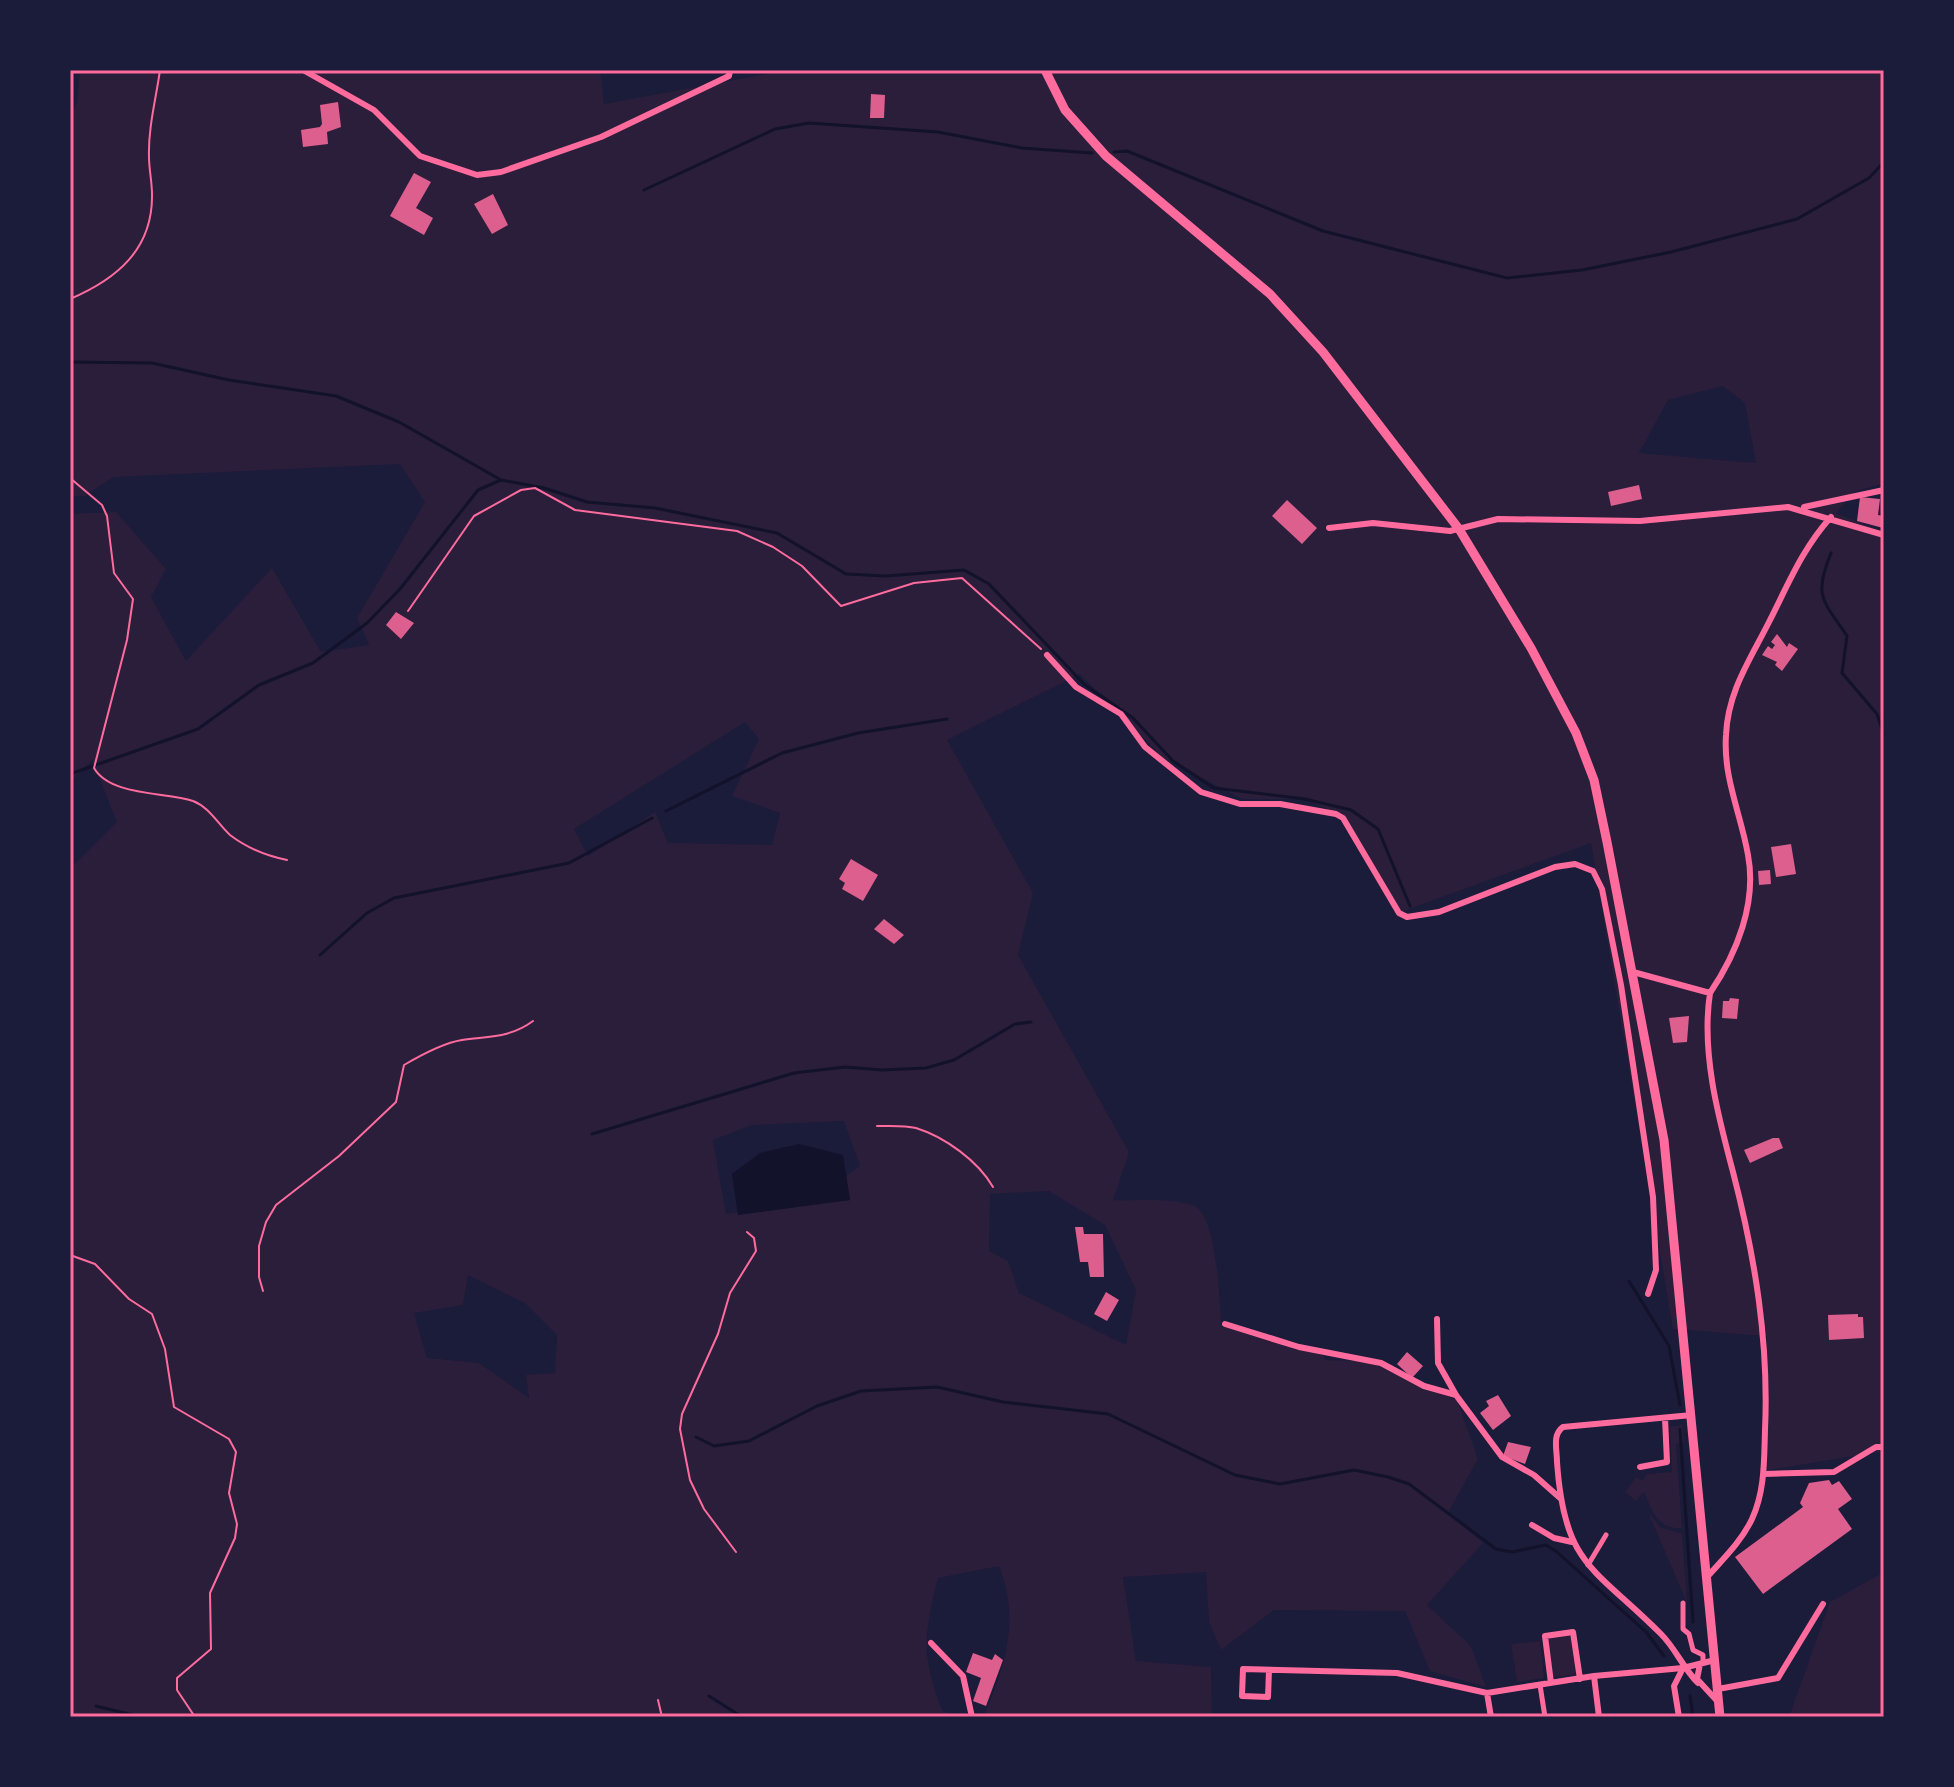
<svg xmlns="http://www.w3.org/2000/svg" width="1954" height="1787" viewBox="0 0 1954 1787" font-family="'IBM Plex Sans',sans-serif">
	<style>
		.green { fill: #2a1e3b; fill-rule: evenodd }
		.water { fill: #12122b }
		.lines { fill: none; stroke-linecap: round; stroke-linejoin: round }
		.stream { stroke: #12122b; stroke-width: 3 }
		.building { fill: #dd5f8e }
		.path { stroke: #ff6b9d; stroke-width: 2 }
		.pedestrian { stroke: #ff6b9d; stroke-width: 5 }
		.minor { stroke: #ff6b9d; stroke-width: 6 }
		.secondary { stroke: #ff6b9d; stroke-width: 9 }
		.neatline { fill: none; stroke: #ff6b9d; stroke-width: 3 }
	</style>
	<rect width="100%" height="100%" fill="#1b1b3a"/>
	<!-- green -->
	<path class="green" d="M80 70H600L604 104 789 70H1884V483L1854 492 1836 513 1884 532V1451L1763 1471 1767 1336 1673 1329 1591 843 1398 913 1344 817 1305 799H1242L1162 757 1080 674 947 740 1033 893 1018 955 1129 1152 1113 1200C1137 1201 1172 1197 1194 1206 1217 1216 1220 1301 1221 1324L1323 1355 1326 1360C1343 1361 1358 1359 1376 1365 1402 1373 1429 1390 1457 1400L1478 1459 1448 1513 1483 1543 1427 1605 1471 1646 1486 1687 1430 1671 1405 1611 1274 1610 1221 1650 1209 1622 1206 1572 1123 1577 1136 1661 1211 1667 1212 1717H983C1006 1667 1020 1619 999 1566L938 1578C924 1634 921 1655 942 1710L956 1717H70V869L117 822 92 760 70 782V514L116 512 166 569 151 597 186 661 272 568 321 652 369 645 357 618 425 502 400 464 113 477 85 496H70V119L77 102ZM1723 386 1745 403 1756 463 1639 453 1668 400ZM745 722 759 739 732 796 780 813 772 845 668 843 655 812 588 856 574 829ZM844 1121 860 1166 846 1176 850 1200 726 1214 713 1140 752 1125ZM1049 1191 1105 1225 1136 1290 1126 1345 1019 1293 1008 1261 989 1251 990 1194ZM468 1275 525 1303 557 1335 555 1373 526 1375 529 1398 479 1363 427 1358 414 1313 463 1305Z
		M1682 1425 1684 1442 1676 1444 1682 1528C1658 1530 1652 1511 1644 1492L1636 1501 1625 1492 1636 1477 1642 1481 1647 1474 1672 1472 1670 1427Z
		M1648 1512 1660 1527 1682 1534 1687 1603Z
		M1884 1572V1717H1789L1830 1602Z
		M1572 1635 1578 1674 1553 1677 1548 1638Z
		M1540 1641 1544 1678 1517 1682 1511 1644Z"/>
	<!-- water -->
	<path class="water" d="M799 1144 843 1155 850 1200 738 1215 732 1174 760 1153Z"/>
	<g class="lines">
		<!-- stream -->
		<path class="stream" d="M1114 152 1127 151 1323 231 1507 278 1582 270 1671 252 1797 219 1869 178 1884 162
			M644 190 775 129 809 123 938 132 1022 148 1092 153
			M70 362 152 363 229 380 336 396 399 422 501 480 544 488 587 502 655 508 777 533 846 574 886 576 964 570 989 584 1084 684 1133 718 1173 761 1214 788 1305 799 1351 810 1378 829 1410 906
			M1831 553C1813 597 1823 600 1847 636L1842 673 1877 714 1884 735
			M70 774 198 729 259 685 313 663 367 623 400 589 478 490 501 480
			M666 811 782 753 858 733 947 719
			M320 955 367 913 394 898 569 863 652 818
			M592 1134 794 1073 845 1067 882 1070 926 1068 954 1060 1015 1024 1031 1022
			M1629 1281 1669 1346 1680 1405
			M1680 1429 1693 1622
			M696 1437 714 1446 749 1441 817 1406 861 1391 937 1387 1003 1402 1108 1414 1235 1475 1280 1484 1354 1470 1388 1477 1409 1484 1496 1549 1512 1552 1546 1545 1557 1552 1646 1632 1664 1656
			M709 1696 742 1717
			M1690 1696 1693 1717
			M96 1706 141 1717"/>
	</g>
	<!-- building -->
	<path class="building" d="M871 94 885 95 884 118H870Z
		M338 102 341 127 327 132 328 144 303 147 301 130 320 127 322 124 320 105Z
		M414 173 431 182 416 208 433 218 424 235 390 216Z
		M493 194 508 225 492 234 474 204Z
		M1639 485 1642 499 1611 506 1608 492Z
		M1860 497 1880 499 1878 515 1884 516 1883 528 1857 521Z
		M1287 500 1317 528 1302 544 1272 516Z
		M396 612 414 623 401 639 386 625Z
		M1777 634 1787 647 1789 643 1798 649 1782 671 1775 665 1777 662 1762 655 1768 646 1772 649 1775 645 1771 642Z
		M1791 844 1796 874 1776 877 1771 847Z
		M851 859 878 875 863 901 842 889 845 883 839 879Z
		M1770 870 1771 884 1759 885 1758 871Z
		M884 919 904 935 894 944 874 929Z
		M1730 998 1739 999 1737 1019 1722 1018 1723 1001H1729Z
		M1689 1016 1687 1042 1673 1043 1669 1018Z
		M1773 1138H1779L1783 1148 1750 1163 1744 1150Z
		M1075 1227H1083L1084 1234H1103L1104 1277H1090L1088 1262H1080Z
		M1106 1292 1119 1300 1107 1321 1094 1314Z
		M1858 1314V1317H1863L1864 1338 1829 1340 1828 1315Z
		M1407 1352 1423 1366 1412 1378 1397 1364Z
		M1498 1395 1511 1416 1493 1430 1480 1413 1489 1406 1486 1401Z
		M1508 1442 1531 1447 1525 1464 1503 1456Z
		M1829 1480 1832 1485 1839 1481 1852 1499 1838 1509 1852 1529 1763 1594 1735 1557 1803 1507 1800 1503 1809 1483Z
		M973 1653 992 1660 995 1654 1003 1660 986 1706 973 1701 981 1678 966 1672Z"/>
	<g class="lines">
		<!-- path -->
		<path class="path" d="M70 299C117 279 153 249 152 194 152 182 149 169 149 157 148 128 156 99 160 70
			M70 478 102 505 107 516 114 573 133 599 127 640 94 768C110 796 165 792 193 801 209 807 218 824 230 835 247 848 267 856 287 860
			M408 611 474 516 521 490 535 488 575 510 737 531 773 547 802 566 841 606 914 583 962 578 1041 649
			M877 1126C889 1126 904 1125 916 1128 945 1137 978 1161 993 1187
			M70 1255 95 1264 129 1299 152 1314 165 1349 174 1407 229 1439 236 1452 229 1493 237 1524 235 1538 210 1593 211 1649 177 1678V1690L195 1717
			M263 1291 259 1277V1246L266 1222 276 1205 339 1156 396 1102 404 1065C421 1055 443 1043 462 1040 489 1036 510 1038 533 1021
			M736 1552 704 1509 690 1480 680 1429 682 1414 718 1334 730 1293 756 1251 754 1238 747 1232
			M658 1700 662 1717"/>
		<!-- pedestrian -->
		<path class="pedestrian" d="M1588 1565 1606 1535
			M1683 1603V1629L1689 1634 1693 1650 1703 1655V1662
			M1540 1685 1545 1717"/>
		<!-- minor -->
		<path class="minor" d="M303 70 374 110 420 156 477 175 501 172 601 137 729 76 730 70
			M739 70H748
			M1804 507 1884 490
			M1329 528 1373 523 1450 531 1498 519 1640 521 1788 507 1884 535
			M1047 655 1076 687 1121 714 1145 747 1201 792 1240 804H1280L1336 814 1343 818 1399 913 1407 917 1439 912 1555 867 1575 864 1593 871 1602 889 1621 985 1653 1197 1656 1270 1648 1294
			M1633 972 1710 993C1737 953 1757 903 1748 855 1741 814 1723 778 1726 735 1728 691 1750 660 1769 622 1788 585 1802 549 1831 517
			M1437 1319 1438 1363 1456 1395 1502 1457 1534 1475 1560 1498
			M1225 1324 1299 1347 1381 1363 1424 1386 1456 1395
			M1692 1415 1563 1427C1552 1435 1557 1449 1557 1462 1564 1566 1594 1567 1661 1634 1676 1649 1683 1668 1698 1683
			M1640 1467 1667 1462 1665 1418
			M1764 1474 1834 1472 1876 1447H1884
			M1532 1525 1554 1538 1572 1542
			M1708 1576C1724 1558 1741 1542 1752 1519 1765 1491 1764 1460 1765 1430 1769 1342 1755 1257 1733 1172 1718 1116 1701 1052 1710 993
			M931 1643 963 1676 972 1717
			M1700 1664 1697 1679 1719 1703
			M1269 1670 1268 1697 1242 1696 1243 1669 1397 1673 1487 1693 1594 1676 1683 1668 1715 1660
			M1594 1676 1599 1717
			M1551 1683 1545 1636 1573 1632 1580 1679
			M1718 1689 1778 1678 1823 1604
			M1487 1693 1491 1717
			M1679 1717 1674 1686 1683 1668"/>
		<!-- secondary -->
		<path class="secondary" d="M1045 70 1065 110 1106 156 1270 294 1323 352 1459 529 1531 648 1576 733 1594 780 1607 842 1664 1140 1720 1717"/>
	</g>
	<!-- border -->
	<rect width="1954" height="1787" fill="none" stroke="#1b1b3a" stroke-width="144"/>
	<rect x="72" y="72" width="1810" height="1643" class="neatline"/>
</svg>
